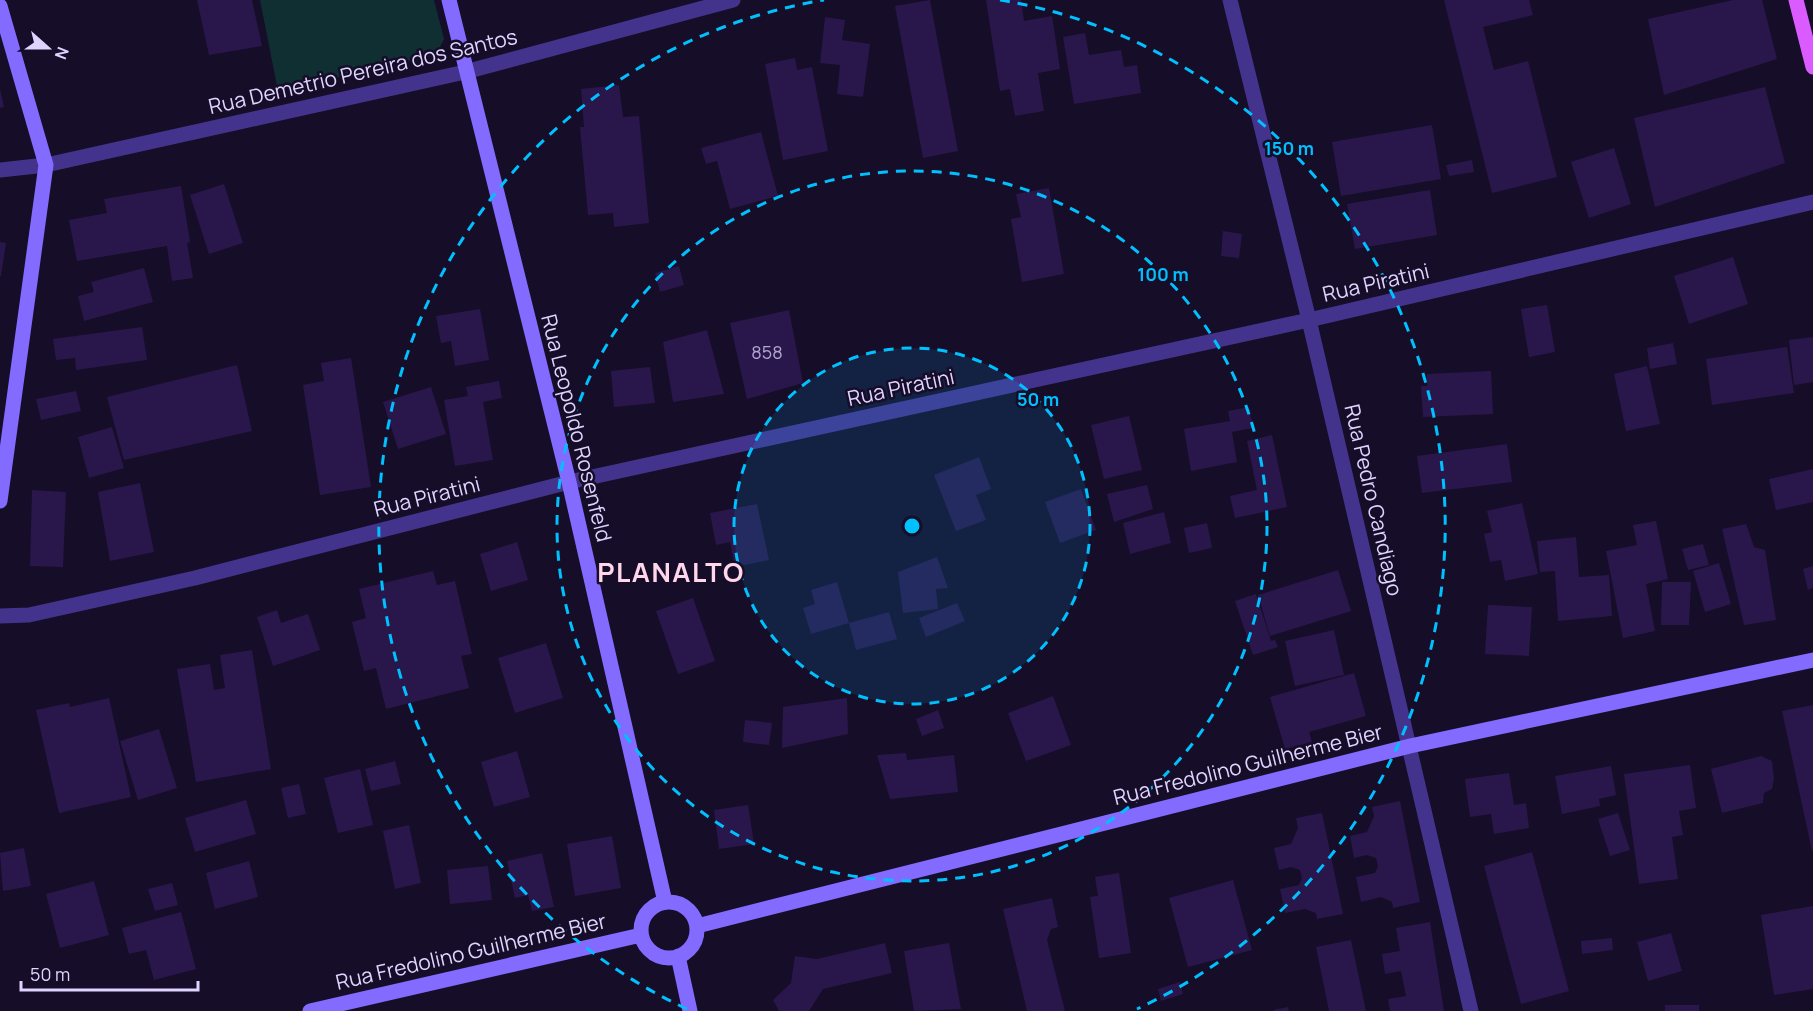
<svg xmlns="http://www.w3.org/2000/svg" width="1813" height="1011" viewBox="0 0 1813 1011" font-family="Manrope,sans-serif">
	<style>
		.green { fill: #0f2f33 }
		.building { fill: #29174b }
		.lines { fill: none; stroke-linecap: round; stroke-linejoin: round }
		.street { stroke: #44338c; stroke-width: 15 }
		.secondary { stroke: #846bff; stroke-width: 15 }
		.primary { stroke: #da5bff; stroke-width: 15 }
		.ring { fill: none; stroke: #00c0ff; stroke-width: 3; stroke-dasharray: 10 8 }
		.labels { text-anchor: middle; stroke-width: 5; stroke-linejoin: round; paint-order: stroke }
		.number-label { font-size: 18px; fill: #b2a5d2 }
		.street-label { font-size: 21px; fill: #dfd4ff; stroke: #160d28 }
		.district-label { font-size: 27px; font-weight: bold; letter-spacing: 1.5px; fill: #ffd6ea; stroke: #160d28 }
		.centre { fill: #00c0ff; stroke: #160d28; stroke-width: 3 }
		.ring-label { font-size: 18px; text-anchor: middle; font-weight: bold; fill: #00c0ff; stroke: #160d28; stroke-width: 5; stroke-linejoin: round; paint-order: stroke }
	</style>
	<rect width="100%" height="100%" fill="#160d28"/>
	<!-- green -->
	<path class="green" d="M260 0H434L444 39 436 55 278 91Z"/>
	<!-- building -->
	<path class="building" d="M197 0H252L262 46 209 55Z
		M930 0 958 151 923 158 895 6Z
		M986 0H1021L1024 21 1052 16 1060 69 1038 73 1044 111 1015 116 1010 89 1000 91Z
		M1444 0H1529L1533 15 1483 27 1494 70 1528 61 1557 177 1492 193Z
		M1733 0H1762L1777 59 1664 95 1648 19Z
		M825 17 845 20 842 40 870 44 863 97 837 94 840 65 820 63Z
		M1085 33 1089 55 1121 50 1124 67 1137 65 1141 93 1074 104 1063 37Z
		M795 58 797 70 812 67 828 151 783 160 765 64Z
		M619 85 623 117 639 116 649 223 614 227 613 213 588 215 580 127H584L581 89Z
		M1765 87 1785 163 1655 207 1634 118Z
		M0 89 4 107 0 108Z
		M1432 125 1441 179 1341 196 1332 142Z
		M761 132 778 196 730 209 717 161 706 164 701 148Z
		M1614 148 1631 204 1589 218 1571 162Z
		M1472 160 1474 172 1449 176 1446 165Z
		M224 184 243 243 209 254 190 195Z
		M181 186 190 242 187 243 193 278 172 281 167 246 77 261 69 220 107 213 104 199Z
		M1049 188 1064 274 1022 282 1011 219 1021 217 1016 194Z
		M1430 190 1437 235 1355 249 1347 204Z
		M1223 231 1242 234 1239 258 1221 256Z
		M0 242 6 243 1 276H0Z
		M1733 257 1748 304 1689 324 1674 276Z
		M679 266 684 285 660 292 655 273Z
		M144 268 153 302 84 321 78 296 94 292 91 282Z
		M1547 305 1555 352 1529 357 1521 309Z
		M480 309 489 360 455 366 451 341 441 343 436 316Z
		M789 310 803 383 747 399 730 323Z
		M142 327 147 360 76 370 75 358 56 360 53 339Z
		M707 330 724 394 673 402 663 342Z
		M1813 337V382L1794 385 1789 340Z
		M1673 343 1677 364 1650 369 1647 348Z
		M1787 347 1794 393 1712 405 1706 359Z
		M351 358 371 487 320 495 303 385 324 381 321 363Z
		M237 365 252 431 124 460 107 397Z
		M1647 366 1660 424 1626 431 1614 374Z
		M650 367 655 403 614 407 611 371Z
		M1491 371 1493 414 1423 417 1421 386H1427V374Z
		M499 381 502 398 483 402 493 460 455 466 444 400 468 396 466 387Z
		M431 387 446 434 398 449 383 402Z
		M76 391 81 411 41 420 36 399Z
		M1249 407 1253 428 1232 432 1237 462 1191 471 1184 429 1230 421 1228 411Z
		M1129 416 1142 470 1104 479 1091 425Z
		M112 427 124 468 89 478 78 437Z
		M1272 435 1287 507 1235 518 1230 496 1257 490 1247 441Z
		M1507 444 1512 482 1422 493 1417 456Z
		M979 457 991 489 976 495 986 520 956 531 934 475Z
		M1813 469V502L1776 510 1769 479Z
		M140 483 154 552 110 561 98 492Z
		M1147 485 1153 509 1114 522 1107 494Z
		M1081 489 1096 530 1060 543 1045 502Z
		M32 490 66 492 63 567 30 566Z
		M1522 503 1538 574 1505 581 1501 560 1490 562 1484 534 1492 532 1487 511Z
		M757 504 769 560 735 567 730 542 716 545 710 513Z
		M1164 512 1171 543 1130 554 1123 523Z
		M1656 521 1668 579 1646 584 1655 631 1623 638 1606 551 1637 545 1633 525Z
		M1207 523 1212 548 1189 553 1184 528Z
		M1746 524 1754 547 1765 550 1776 620 1744 625 1722 529Z
		M1576 537 1579 577 1609 575 1612 616 1558 621 1555 571 1540 572 1537 541Z
		M517 542 528 580 491 591 480 554Z
		M1703 544 1709 565 1688 570 1682 549Z
		M937 557 948 588 936 589 938 609 903 613 898 572Z
		M1719 563 1731 604 1705 612 1693 571Z
		M1813 566V588L1808 590 1803 569Z
		M1338 570 1351 611 1270 636 1258 595Z
		M433 571 437 585 455 581 472 654 461 656 469 688 386 709 376 668 364 671 352 622 366 618 359 589Z
		M837 582 849 623 811 634 803 608 815 604 811 590Z
		M1662 582H1691L1689 625H1661Z
		M1256 594 1271 641 1275 640 1278 647 1253 655 1235 601Z
		M693 598 715 661 678 674 656 611Z
		M957 603 965 621 926 637 919 618Z
		M1488 605 1532 607 1529 656 1485 654Z
		M277 610 281 623 308 614 320 650 273 666 257 617Z
		M889 612 897 639 856 650 849 623Z
		M1334 630 1344 675 1295 686 1285 641Z
		M546 643 563 698 515 713 498 658Z
		M252 650 271 769 196 782 177 669 210 664 214 690 225 688 220 655Z
		M1354 673 1366 716 1309 732 1312 742 1285 749 1270 697Z
		M1053 696 1071 745 1026 761 1008 713Z
		M109 698 131 797 59 813 36 710 69 703 70 707Z
		M847 698 848 734 782 748 783 707Z
		M1813 705V851H1812L1782 711Z
		M938 710 944 728 922 736 916 719Z
		M745 720 772 723 769 745 743 742Z
		M159 729 177 788 138 800 120 741Z
		M517 751 530 797 494 807 481 762Z
		M906 753 907 760 954 755 958 792 890 799 877 755Z
		M1761 756 1772 761 1774 779 1772 789 1764 793 1763 803 1722 813 1711 769Z
		M395 761 401 784 371 791 365 769Z
		M1690 765 1696 808 1679 811 1683 835 1672 837 1678 879 1639 884 1624 774Z
		M1611 766 1616 795 1599 799 1600 806 1562 814 1555 776Z
		M360 769 373 825 338 833 324 778Z
		M1509 773 1514 805 1526 803 1529 828 1494 834 1491 814 1470 817 1465 779Z
		M299 784 306 814 288 818 281 788Z
		M246 800 256 834 195 852 185 818Z
		M1400 801 1420 902 1393 908 1392 902 1381 897 1361 902 1356 877 1375 873 1378 866 1376 858 1367 855 1354 858 1350 836 1367 832 1374 816 1372 807Z
		M748 805 754 844 719 849 714 810Z
		M1322 813 1343 914 1317 919 1316 913 1305 909 1285 913 1280 889 1299 885 1302 878 1300 870 1291 867 1279 870 1274 848 1291 844 1298 828 1296 818Z
		M1618 813 1630 850 1610 856 1598 819Z
		M409 825 421 883 395 889 383 831Z
		M612 836 621 888 575 896 567 844Z
		M24 848 31 886 3 891 0 853Z
		M1532 852 1569 991 1521 1004 1484 866Z
		M542 853 554 907 532 911 528 895 515 898 507 861Z
		M249 861 258 897 215 909 206 873Z
		M488 866 492 900 450 904 447 870Z
		M1119 873 1131 953 1099 958 1090 897 1098 896 1095 877Z
		M1233 880 1252 950 1188 967 1169 898Z
		M94 881 109 935 60 948 46 894Z
		M172 883 178 905 155 911 148 889Z
		M1052 898 1058 927 1051 929 1047 940 1065 1011H1027L1003 909Z
		M1813 906V989L1774 995 1761 915Z
		M181 912 196 969 154 980 146 950 129 954 122 928Z
		M1430 922 1444 1011H1390L1388 999 1406 996 1401 971 1385 974 1382 954 1400 951 1396 928Z
		M1671 933 1682 971 1648 981 1637 942Z
		M1612 938 1613 950 1582 954 1581 941Z
		M1351 940 1366 1011H1329L1316 947Z
		M885 943 892 973 823 989 809 1011H779L773 1000 791 983 795 956 817 959Z
		M949 943 961 1009 914 1011 904 951Z
		M1180 982 1183 994 1161 1001 1158 989Z
		M1665 1005H1699V1011H1665Z
		M1288 1007 1289 1011H1274L1273 1010Z"/>
	<g class="lines">
		<!-- street -->
		<path class="street" d="M1230 0 1309 320 1471 1011
			M0 170 46 165 465 72 733 0
			M0 616 29 615 195 578 569 482 1309 320 1813 202"/>
		<!-- secondary -->
		<path class="secondary" d="M449 0 569 482 665 902
			M0 6 46 165 0 501
			M641 930a28 28 0 1 1 56 0a28 28 0 1 1-56 0Z
			M697 926 1410 746 1813 660
			M678 956 690 1011
			M310 1011 641 935"/>
		<!-- primary -->
		<path class="primary" d="M1796 0 1813 67"/>
	</g>
	<!-- distance rings -->
	<circle cx="912" cy="526" r="178" fill="#00c0ff" fill-opacity=".12"/>
	<g class="ring">
		<circle cx="912" cy="526" r="178"/>
		<circle cx="912" cy="526" r="355"/>
		<path d="M687 1009A533 533 0 0 1 824 0M1000 0A533 533 0 0 1 1137 1009"/>
	</g>
	<g class="labels">
		<!-- number labels -->
		<g class="number-label">
			<text x="767" y="359">858</text>
		</g>
		<!-- street labels -->
		<g class="street-label">
			<text transform="translate(363 72) rotate(-13)" y="7">Rua Demetrio Pereira dos Santos</text>
			<text transform="translate(1376 283) rotate(-13)" y="7">Rua Piratini</text>
			<text transform="translate(901 388) rotate(-12)" y="7">Rua Piratini</text>
			<text transform="translate(576 428) rotate(76)" y="7">Rua Leopoldo Rosenfeld</text>
			<text transform="translate(427 497) rotate(-14)" y="7">Rua Piratini</text>
			<text transform="translate(1373 500) rotate(77)" y="7">Rua Pedro Candiago</text>
			<text transform="translate(1248 765) rotate(-14)" y="7">Rua Fredolino Guilherme Bier</text>
			<text transform="translate(471 952) rotate(-13)" y="7">Rua Fredolino Guilherme Bier</text>
		</g>
		<!-- district labels -->
		<g class="district-label">
			<text x="671" y="582">PLANALTO</text>
		</g>
	</g>
	<circle cx="912" cy="526" r="9" class="centre"/>
	<g class="ring-label">
		<text x="1289" y="155">150 m</text>
		<text x="1163" y="281">100 m</text>
		<text x="1038" y="406">50 m</text>
	</g>
	<!-- north arrow -->
	<g transform="translate(48 48) rotate(111)" stroke="#160d28" stroke-width="4.5" paint-order="stroke">
	<path d="M0-4.5L10 22L0 15L-10 22Z" fill="#dfd4ff"/>
	<text y="-9" font-size="16" font-weight="bold" text-anchor="middle" fill="#dfd4ff">N</text>
	</g>
	<!-- scale -->
	<path d="M21 981v9h177v-9" fill="none" stroke="#dfd4ff" stroke-width="3"/>
	<text x="30" y="981" font-size="18" fill="#dfd4ff" stroke="#160d28" stroke-width="4.5" paint-order="stroke">50 m</text>
</svg>
